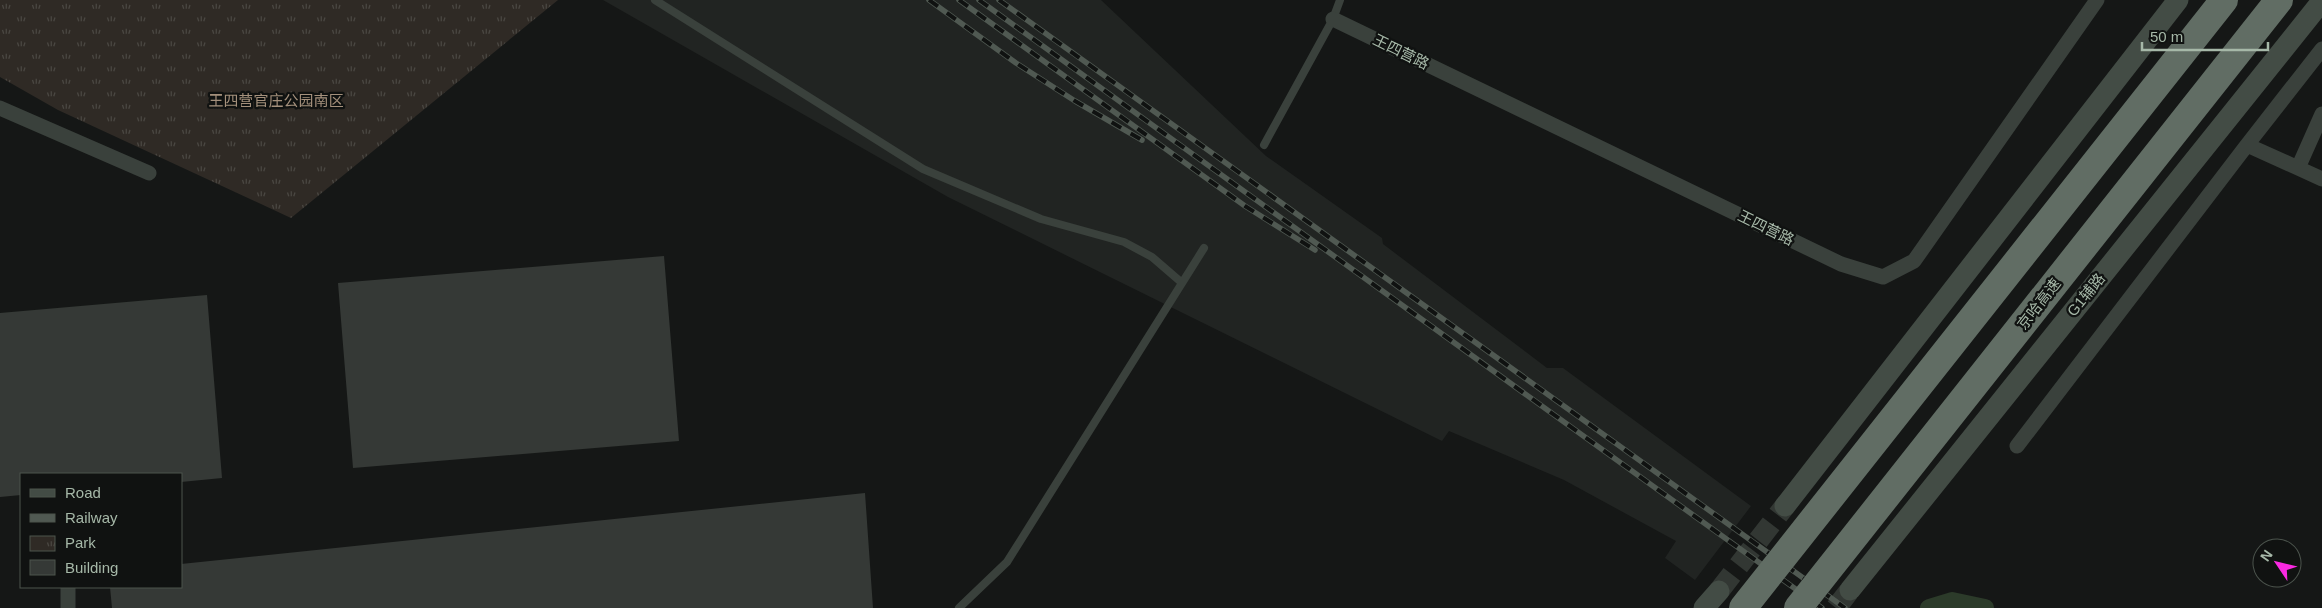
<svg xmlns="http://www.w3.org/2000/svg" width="2322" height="608" viewBox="0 0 2322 608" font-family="Arial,'Noto Sans SC',sans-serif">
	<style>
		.built { fill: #212422 }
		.park { fill: url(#park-tufts) }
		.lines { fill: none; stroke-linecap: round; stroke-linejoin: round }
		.canal { stroke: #2c3b2a; stroke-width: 18 }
		.building { fill: #353936 }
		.secondary-tunnel { stroke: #323733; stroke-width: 21; stroke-dasharray: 21 11; stroke-linecap: butt }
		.service { stroke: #3a413c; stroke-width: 8 }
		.minor { stroke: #3a413c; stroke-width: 15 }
		.secondary { stroke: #434c45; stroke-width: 21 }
		.rail-casing { stroke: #505952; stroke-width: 5.5 }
		.rail { stroke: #101211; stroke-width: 4; stroke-dasharray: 11; stroke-linecap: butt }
		.motorway-bridge { stroke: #616d64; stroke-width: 28 }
		.labels { text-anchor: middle; stroke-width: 4.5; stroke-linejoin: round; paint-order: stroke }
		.street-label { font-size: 15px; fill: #a6b8a8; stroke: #101211 }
		.park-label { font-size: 15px; fill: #a4907c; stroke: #101211 }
	</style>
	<defs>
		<pattern id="park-tufts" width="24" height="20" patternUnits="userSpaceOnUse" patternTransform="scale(1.25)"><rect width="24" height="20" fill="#2f2a25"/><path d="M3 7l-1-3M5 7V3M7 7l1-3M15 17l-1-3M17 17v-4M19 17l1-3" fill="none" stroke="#4a4742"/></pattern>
	</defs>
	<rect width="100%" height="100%" fill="#151716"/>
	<!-- built -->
	<path class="built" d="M603 0H1101L1266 156 1382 238 1383 244 1547 368H1563L1751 506 1695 580 1665 558 1676 541 1564 480 1449 431 1442 441 948 197Z"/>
	<!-- park -->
	<path class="park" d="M0 0H558L291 218 58 110 0 77Z"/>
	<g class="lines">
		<!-- canal -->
		<path class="canal" d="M1929 608 1952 601 1985 608"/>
	</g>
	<!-- building -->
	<path class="building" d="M664 256 679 441 353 468 338 283Z
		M207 295 222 478 181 482V474H21V495L0 497V313Z
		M865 493 873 608H112L110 587H181V564Z"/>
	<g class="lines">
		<!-- secondary-tunnel -->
		<path class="secondary-tunnel" d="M1719 591 1785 506
			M1836 608 1850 590"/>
		<!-- service -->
		<path class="service" d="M655 0 923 169 1041 219 1124 242 1152 257 1181 282
			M1264 145 1333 19 1340 0
			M959 608 1007 562 1204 248"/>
		<!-- minor -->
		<path class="minor" d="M1333 19 1841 264 1883 277 1914 261 2097 0
			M2322 49 2247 145 2298 168 2322 114
			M0 108 149 173
			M2298 168 2322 179
			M2017 446 2247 145
			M68 587V608"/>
		<!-- secondary -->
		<path class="secondary" d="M1785 506 2178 0
			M1850 590 2322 1
			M1704 608 1719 591"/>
		<!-- rail casing -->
		<g class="rail-casing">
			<path id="rail" d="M929 0 1016 63 1075 101 1142 140
				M959 0 1245 206 1315 250
				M979 0 1822 608
				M999 0 1845 608"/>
		</g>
		<!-- rail -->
		<use href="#rail" class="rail"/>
		<!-- motorway-bridge -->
		<path class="motorway-bridge" d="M1743 608 2224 0
			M1798 608 2279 0"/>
	</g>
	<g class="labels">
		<!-- street labels -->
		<g class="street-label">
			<text transform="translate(1401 52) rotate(26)" y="5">王四营路</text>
			<text transform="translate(1766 228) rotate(26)" y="5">王四营路</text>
			<text transform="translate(2086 295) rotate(-51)" y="5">G1辅路</text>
			<text transform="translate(2039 304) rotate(-52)" y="5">京哈高速</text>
		</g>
		<!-- park labels -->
		<g class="park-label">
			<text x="276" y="106">王四营官庄公园南区</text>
		</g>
	</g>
	<!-- legend -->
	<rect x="20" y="473" width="162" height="115" fill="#101211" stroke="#4c544d"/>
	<rect x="30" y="489" width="25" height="8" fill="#434c45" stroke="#4c544d"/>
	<text x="65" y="498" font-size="15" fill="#a6b8a8">Road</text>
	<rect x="30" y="514" width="25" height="8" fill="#505952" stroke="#4c544d"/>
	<text x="65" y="523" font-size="15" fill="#a6b8a8">Railway</text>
	<rect x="30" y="536" width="25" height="15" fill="url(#park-tufts)" stroke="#4c544d"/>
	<text x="65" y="548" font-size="15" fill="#a6b8a8">Park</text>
	<rect x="30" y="560" width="25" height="15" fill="#353936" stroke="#4c544d"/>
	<text x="65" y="573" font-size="15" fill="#a6b8a8">Building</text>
	<!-- north arrow -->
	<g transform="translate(2277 563) rotate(305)"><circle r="24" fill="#101211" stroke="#4c544d"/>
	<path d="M0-4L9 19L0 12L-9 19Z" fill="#fa29e2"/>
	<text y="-8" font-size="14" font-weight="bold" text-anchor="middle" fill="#a6b8a8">N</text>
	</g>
	<!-- scale -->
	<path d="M2142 42v8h126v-8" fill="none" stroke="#a6b8a8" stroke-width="2.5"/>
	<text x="2150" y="42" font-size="15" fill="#a6b8a8" stroke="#101211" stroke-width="4" paint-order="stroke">50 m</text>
</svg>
